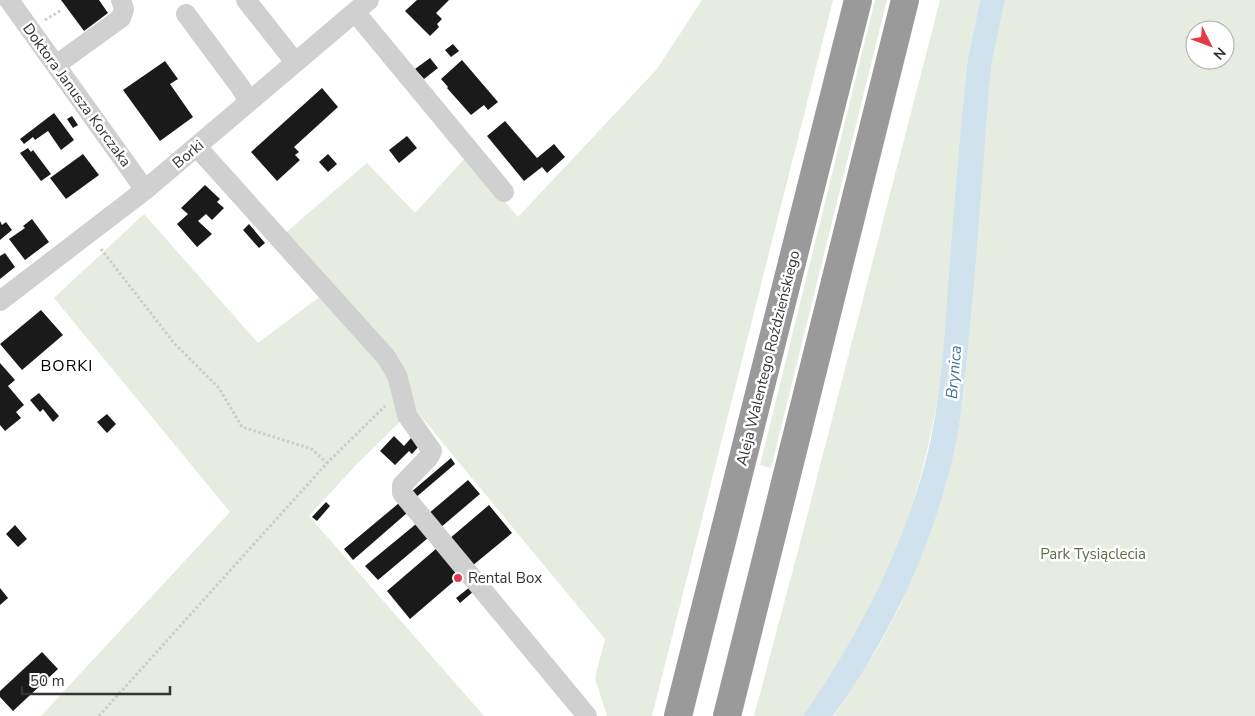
<svg xmlns="http://www.w3.org/2000/svg" width="1255" height="716" viewBox="0 0 1255 716" font-family="'Nunito Sans',sans-serif">
	<style>
		.green { fill: #e6ecdf; fill-rule: evenodd }
		.water { fill: #cfe2ee }
		.building { fill: #1a1a1a }
		.lines { fill: none; stroke-linecap: round; stroke-linejoin: round }
		.path { stroke: #cdcdcd; stroke-width: 3; stroke-dasharray: 2.5 2.5; stroke-linecap: butt }
		.minor { stroke: #d0d0d0; stroke-width: 20 }
		.highway { stroke: #9a9a9a; stroke-width: 28 }
		.poi-dot { fill: #e63946; stroke: #fff; stroke-width: 2 }
		.labels { text-anchor: middle; stroke-width: 5; stroke-linejoin: round; paint-order: stroke }
		.street-label { font-size: 15px; fill: #333; stroke: #fff }
		.park-label { font-size: 15px; fill: #56703f; stroke: #fff }
		.poi-label { font-size: 15px; fill: #333; stroke: #fff; text-anchor: start }
		.neighbourhood-label { font-size: 16px; letter-spacing: 1px; fill: #000; stroke: #fff }
		.water-label { font-size: 16px; font-style: italic; fill: #3f7597; stroke: #fff }
	</style>
	<rect width="100%" height="100%" fill="#fff"/>
	<!-- green -->
	<path class="green" d="M702 0H833L652 716H607L595 678 605 639 414 408 356 465 309 516 484 716H41L230 512 54 298 144 214 258 343 334 286 284 234 367 163 415 213 467 156 518 217 657 69Z
		M875 0H887L771 468 760 465Z
		M940 0H980L968 58 965 85 942 373C931 443 914 513 885 578 863 627 834 672 803 716H754L804 528Z
		M1005 0H1255V716H834L879 646 901 604 943 494 956 443 964 393 989 90 992 62ZM1195 30H1225V60H1195Z"/>
	<!-- water -->
	<path class="water" d="M980 0H1005L992 62 989 90C983 165 978 240 971 315 967 358 964 401 956 443 935 541 892 635 833 716H803C861 633 907 542 930 443 942 387 945 330 949 273 954 210 959 147 965 85L968 58Z"/>
	<!-- building -->
	<path class="building" d="M61 0H99L108 13 84 31Z
		M417 0H449L436 13 442 19 437 24 439 27 430 36 405 11Z
		M453 44 459 51 451 57 445 50Z
		M430 58 438 68 424 79 415 69Z
		M462 60 498 102 488 110 484 105 471 115 447 88 448 87 441 79Z
		M165 61 178 79 170 84 193 117 160 141 123 90Z
		M322 88 338 107 294 147 299 152 295 155 300 160 277 181 251 152Z
		M54 113 74 140 61 150 48 131 35 140 33 137 24 144 20 139Z
		M72 116 78 125 73 128 67 119Z
		M505 121 537 158 554 144 565 157 547 173 542 167 524 181 487 136Z
		M407 136 417 148 399 163 389 150Z
		M28 148 31 152 33 150 51 174 41 181 20 153Z
		M83 154 99 175 66 199 50 178Z
		M328 154 337 164 328 172 319 162Z
		M205 185 220 199 217 202 224 208 212 220 206 214 198 221 212 234 197 247 177 224 188 214 181 208Z
		M32 219 49 242 25 260 9 239 25 228 23 226Z
		M0 221 2 225 6 222 12 230 0 240Z
		M249 224 265 243 259 248 243 230Z
		M5 253 15 267 0 279V256Z
		M41 310 63 335 22 370 0 344Z
		M0 363 15 380 8 386 24 405 16 412 21 418 5 431 0 425Z
		M39 393 59 416 53 422 43 409 40 412 30 400Z
		M107 414 116 424 107 433 97 422Z
		M394 436 404 446 411 438 419 446 412 454 409 451 395 465 380 451Z
		M451 458 455 464 414 499 410 493Z
		M468 480 480 494 440 528 428 514Z
		M326 502 330 506 317 521 312 517Z
		M399 503 407 513 353 560 344 549Z
		M489 505 512 533 472 566 449 539Z
		M416 524 428 538 378 580 365 566Z
		M15 525 27 539 18 547 6 534Z
		M437 548 460 576 410 619 387 591Z
		M470 587 474 591 460 603 456 598Z
		M0 588 8 598 0 605Z
		M42 652 58 669 13 711 0 697V691Z"/>
	<g class="lines">
		<!-- path -->
		<path class="path" d="M45 20 60 11
			M101 249 174 343 219 388 242 427 312 449 327 463
			M99 716 327 463 385 406"/>
		<!-- minor -->
		<path class="minor" d="M9 0 145 190
			M246 0 295 62
			M355 12 504 192
			M186 14 241 88 249 102
			M56 65 121 18 124 9 121 0
			M197 147 386 357 397 375 407 415 432 451 429 457 402 485V493L587 716
			M0 301 145 190 369 0"/>
		<!-- highway -->
		<path class="highway" d="M678 716 858 0
			M727 716 905 0"/>
	</g>
	<!-- markers -->
	<circle class="poi-dot" cx="458" cy="578" r="5"/>
	<g class="labels">
		<!-- street labels -->
		<g class="street-label">
			<text transform="translate(77 95) rotate(54)" y="5">Doktora Janusza Korczaka</text>
			<text transform="translate(188 154) rotate(-40)" y="5">Borki</text>
			<text transform="translate(768 358) rotate(-76)" y="5">Aleja Walentego Roździeńskiego</text>
		</g>
		<!-- park labels -->
		<g class="park-label">
			<text x="1093" y="559">Park Tysiąclecia</text>
		</g>
		<!-- poi labels -->
		<g class="poi-label">
			<text x="468" y="583">Rental Box</text>
		</g>
		<!-- neighbourhood labels -->
		<g class="neighbourhood-label">
			<text x="67" y="371">BORKI</text>
		</g>
		<!-- water labels -->
		<g class="water-label">
			<text transform="translate(953 372) rotate(-85)" y="6">Brynica</text>
		</g>
	</g>
	<!-- north arrow -->
	<g transform="translate(1210 45) rotate(132)"><circle r="24" fill="#ffffff" stroke="#adadad"/>
	<path d="M0-4L9 19L0 12L-9 19Z" fill="#e63946"/>
	<text y="-8" font-size="14" font-weight="bold" text-anchor="middle" fill="#333333">N</text>
	</g>
	<!-- scale -->
	<path d="M22 686v8h148v-8" fill="none" stroke="#333333" stroke-width="2.5"/>
	<text x="30" y="686" font-size="15" fill="#333333" stroke="#ffffff" stroke-width="4" paint-order="stroke">50 m</text>
</svg>
